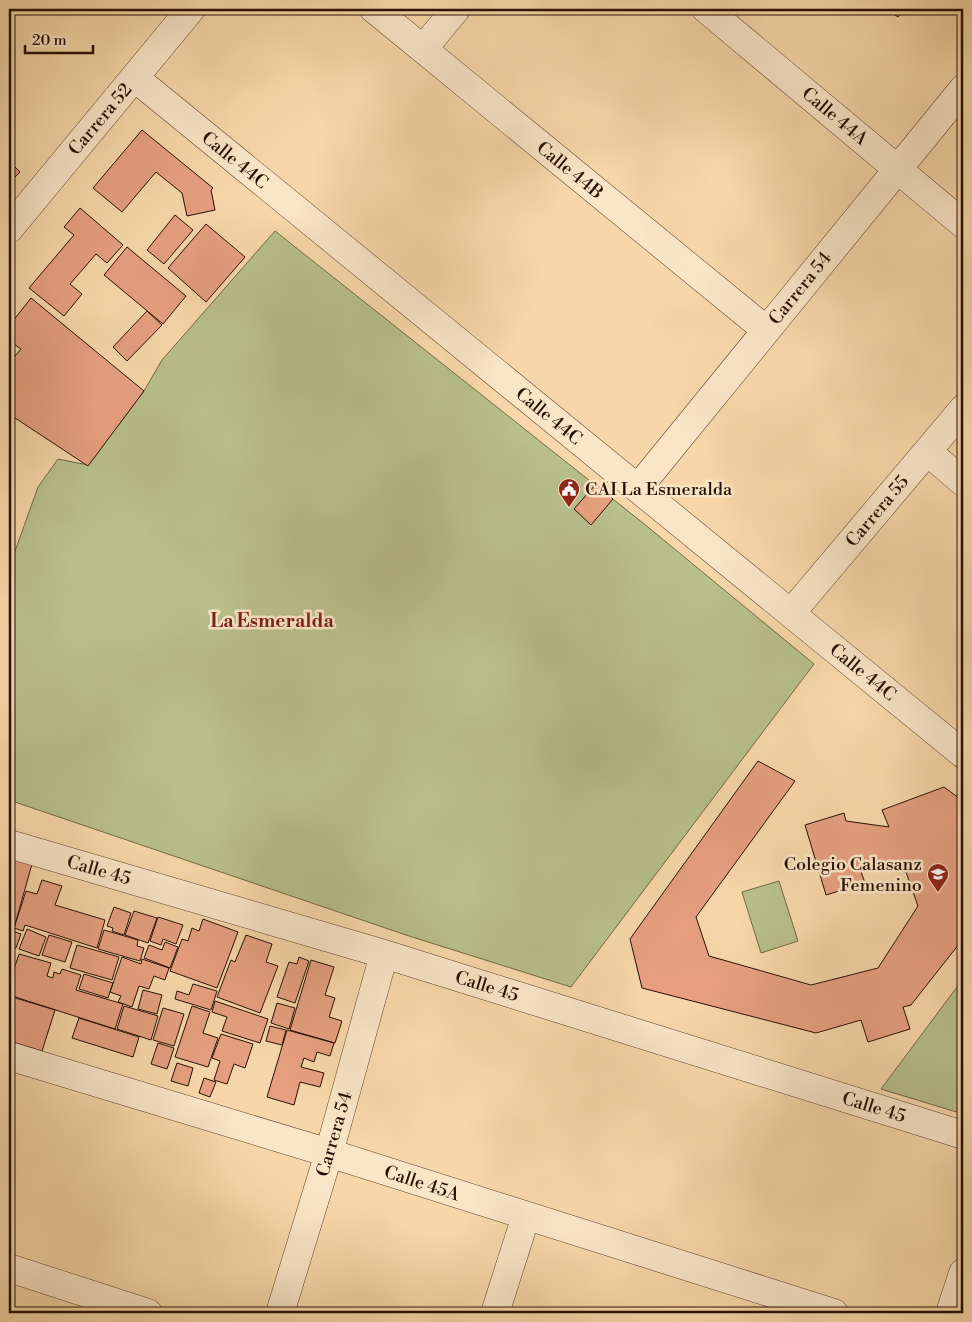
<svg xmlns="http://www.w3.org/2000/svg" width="972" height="1322" viewBox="0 0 972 1322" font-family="'Libre Bodoni',serif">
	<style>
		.green { fill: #b8bf8b; stroke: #706748 }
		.building { fill: #e6a080; stroke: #270f04 }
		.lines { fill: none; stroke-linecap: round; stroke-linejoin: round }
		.minor-casing { stroke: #5b412d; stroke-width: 29 }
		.minor { stroke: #fae5c7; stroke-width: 28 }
		.labels { text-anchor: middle; stroke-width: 5; stroke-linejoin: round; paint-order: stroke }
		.street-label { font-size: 18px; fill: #270f04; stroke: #fae5c7 }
		.poi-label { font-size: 18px; fill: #270f04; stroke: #fae5c7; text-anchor: start }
		.neighbourhood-label { font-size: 19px; font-weight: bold; fill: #7a1f14; stroke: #fae5c7 }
	</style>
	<rect width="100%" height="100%" fill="#f7d7a9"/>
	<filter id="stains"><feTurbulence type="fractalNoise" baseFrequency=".004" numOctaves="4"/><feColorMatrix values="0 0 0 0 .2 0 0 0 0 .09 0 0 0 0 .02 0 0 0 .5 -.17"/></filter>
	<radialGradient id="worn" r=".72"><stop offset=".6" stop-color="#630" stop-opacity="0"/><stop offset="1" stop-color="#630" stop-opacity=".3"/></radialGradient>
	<!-- green -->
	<path class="green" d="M275 231 643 523 814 664 571 987 409 936 9 800V568L38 487 58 459 88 465 144 391 162 360Z
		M779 881 798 941 761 953 742 892Z
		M963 979V1114L881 1089Z"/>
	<!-- building -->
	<path class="building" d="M887 9H905L898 17Z
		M950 9H963V18Z
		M142 130 213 188 211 190 215 210 187 216 182 193 156 172 122 212 93 188Z
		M9 161 20 172 9 183Z
		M80 208 123 245 107 263 96 254 70 284 82 294 64 316 29 288 74 235 64 227Z
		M175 215 193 230 164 264 147 250Z
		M206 224 245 257 206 302 168 268Z
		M127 247 186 296 163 324 104 275Z
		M31 298 144 391 88 466 9 414V363L21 349 9 341V326Z
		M147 311 162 325 127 361 113 347Z
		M596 484 613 499 591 525 574 509Z
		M758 761 795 781 696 917 709 956 811 985 878 968 918 906 906 872 859 866 865 883 826 895 805 825 844 813 846 821 889 827 882 810 944 787 963 801V939L911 1005 903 1007 910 1029 868 1042 861 1020 816 1033 642 988 630 939Z
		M9 858 32 864 14 928 9 927Z
		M42 880 62 886 55 905 105 920 97 948 25 925 23 931 14 928 26 891 37 894Z
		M114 907 131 913 124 935 112 931 113 928 107 926Z
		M134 911 157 918 148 943 125 935Z
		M158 917 183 925 176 944 163 939 161 945 150 941Z
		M203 919 238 932 217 988 170 971 182 939 188 941 192 928 199 931Z
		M27 929 46 937 39 956 19 949Z
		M9 930 21 934 16 948 9 946Z
		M104 930 138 940 137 946 144 948 140 961 98 949Z
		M49 935 72 942 65 962 42 955Z
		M246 935 272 944 266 962 278 966 260 1013 217 997 231 960 235 962Z
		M165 942 178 947 170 968 144 958 149 945 162 950Z
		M77 945 119 957 112 980 70 968Z
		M19 954 51 963 47 976 53 978 54 972 60 974 62 969 81 975 76 990 123 1004 115 1029 9 995V964L15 966Z
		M122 957 141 964 142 959 169 968 165 980 154 976 149 989 139 986 132 1007 118 1002 121 996 110 992Z
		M299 957 309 961 295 1003 277 997 289 962 297 964Z
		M311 960 334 967 325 995 335 998 329 1017 342 1021 335 1043 290 1030Z
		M84 974 113 983 108 998 79 989Z
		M193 984 217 991 211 1010 175 999 177 991 189 995Z
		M143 990 162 995 157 1014 138 1009Z
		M9 996 55 1010 42 1051 9 1041Z
		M215 1001 268 1019 260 1043 222 1031 227 1017 212 1012Z
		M277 1003 295 1008 289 1029 271 1023Z
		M124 1006 158 1016 151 1040 117 1029Z
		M192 1006 210 1012 203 1033 218 1038 208 1067 175 1057Z
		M163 1008 184 1014 174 1046 153 1040Z
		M79 1018 139 1037 133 1057 72 1038Z
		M270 1026 286 1030 282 1045 266 1041Z
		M287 1030 334 1043 330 1056 317 1052 314 1062 304 1058 301 1067 324 1073 320 1087 300 1082 294 1105 267 1097Z
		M221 1034 253 1044 245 1068 234 1064 227 1084 214 1080 220 1061 212 1058Z
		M158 1043 174 1048 167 1069 151 1064Z
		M177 1063 193 1068 188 1086 171 1081Z
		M204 1078 216 1082 210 1097 199 1093Z"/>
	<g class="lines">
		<!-- minor casing -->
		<g class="minor-casing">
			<path id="minor" d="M374 9 766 330
				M706 9 963 224
				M423 49 456 9
				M135 78 963 754
				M9 229 191 9
				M928 452 963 482
				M638 488 963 89
				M791 613 963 409
				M9 844 384 954 963 1135
				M9 1056 329 1153 834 1313
				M9 1268 148 1313
				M280 1313 329 1153 384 954
				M495 1313 526 1216
				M950 1313 963 1273"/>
		</g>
		<!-- minor -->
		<use href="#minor" class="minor"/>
	</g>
	<!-- icons -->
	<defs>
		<g id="civic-pin" transform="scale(1.125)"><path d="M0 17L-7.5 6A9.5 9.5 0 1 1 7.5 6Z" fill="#8f2418" stroke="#fae5c7"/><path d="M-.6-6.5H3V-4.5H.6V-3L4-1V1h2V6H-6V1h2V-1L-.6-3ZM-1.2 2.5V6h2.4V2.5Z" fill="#fff"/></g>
		<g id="school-pin" transform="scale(1.125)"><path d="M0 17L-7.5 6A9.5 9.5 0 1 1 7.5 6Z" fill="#8f2418" stroke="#fae5c7"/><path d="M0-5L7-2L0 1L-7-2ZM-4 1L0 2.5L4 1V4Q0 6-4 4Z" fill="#fff"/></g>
	</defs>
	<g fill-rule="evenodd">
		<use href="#civic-pin" x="569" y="489"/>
		<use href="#school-pin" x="938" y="874"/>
	</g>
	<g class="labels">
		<!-- street labels -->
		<g class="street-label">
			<text transform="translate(835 116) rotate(40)" y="6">Calle 44A</text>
			<text transform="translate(100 119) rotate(-50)" y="6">Carrera 52</text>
			<text transform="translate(235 160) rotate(39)" y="6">Calle 44C</text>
			<text transform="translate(570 170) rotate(39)" y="6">Calle 44B</text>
			<text transform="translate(800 288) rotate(-51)" y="6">Carrera 54</text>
			<text transform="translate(549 416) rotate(39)" y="6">Calle 44C</text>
			<text transform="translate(877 511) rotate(-50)" y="6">Carrera 55</text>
			<text transform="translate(863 672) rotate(39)" y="6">Calle 44C</text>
			<text transform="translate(99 870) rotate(16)" y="6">Calle 45</text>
			<text transform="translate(487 986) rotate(17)" y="6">Calle 45</text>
			<text transform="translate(874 1107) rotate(17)" y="6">Calle 45</text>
			<text transform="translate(334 1134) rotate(-74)" y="6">Carrera 54</text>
			<text transform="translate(422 1183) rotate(18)" y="6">Calle 45A</text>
		</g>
		<!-- poi labels -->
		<g class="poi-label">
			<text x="585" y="495">CAI La Esmeralda</text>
			<text x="922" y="870" text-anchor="end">Colegio Calasanz<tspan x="922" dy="21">Femenino</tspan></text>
		</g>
		<!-- neighbourhood labels -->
		<g class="neighbourhood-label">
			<text x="272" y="627">La Esmeralda</text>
		</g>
	</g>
	<!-- margin -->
	<rect width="972" height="1322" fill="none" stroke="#f7d7a9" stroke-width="30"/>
	<rect x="10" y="10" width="952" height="1302" fill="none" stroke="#270f04" stroke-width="2.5"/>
	<rect x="15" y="15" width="942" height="1292" fill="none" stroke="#270f04"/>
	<!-- scale -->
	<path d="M25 45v8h68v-8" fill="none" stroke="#270f04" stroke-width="2.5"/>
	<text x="32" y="45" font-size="15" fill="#270f04" stroke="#fae5c7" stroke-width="4" paint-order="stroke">20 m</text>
	<rect width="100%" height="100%" filter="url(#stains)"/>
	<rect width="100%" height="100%" fill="url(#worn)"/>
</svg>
